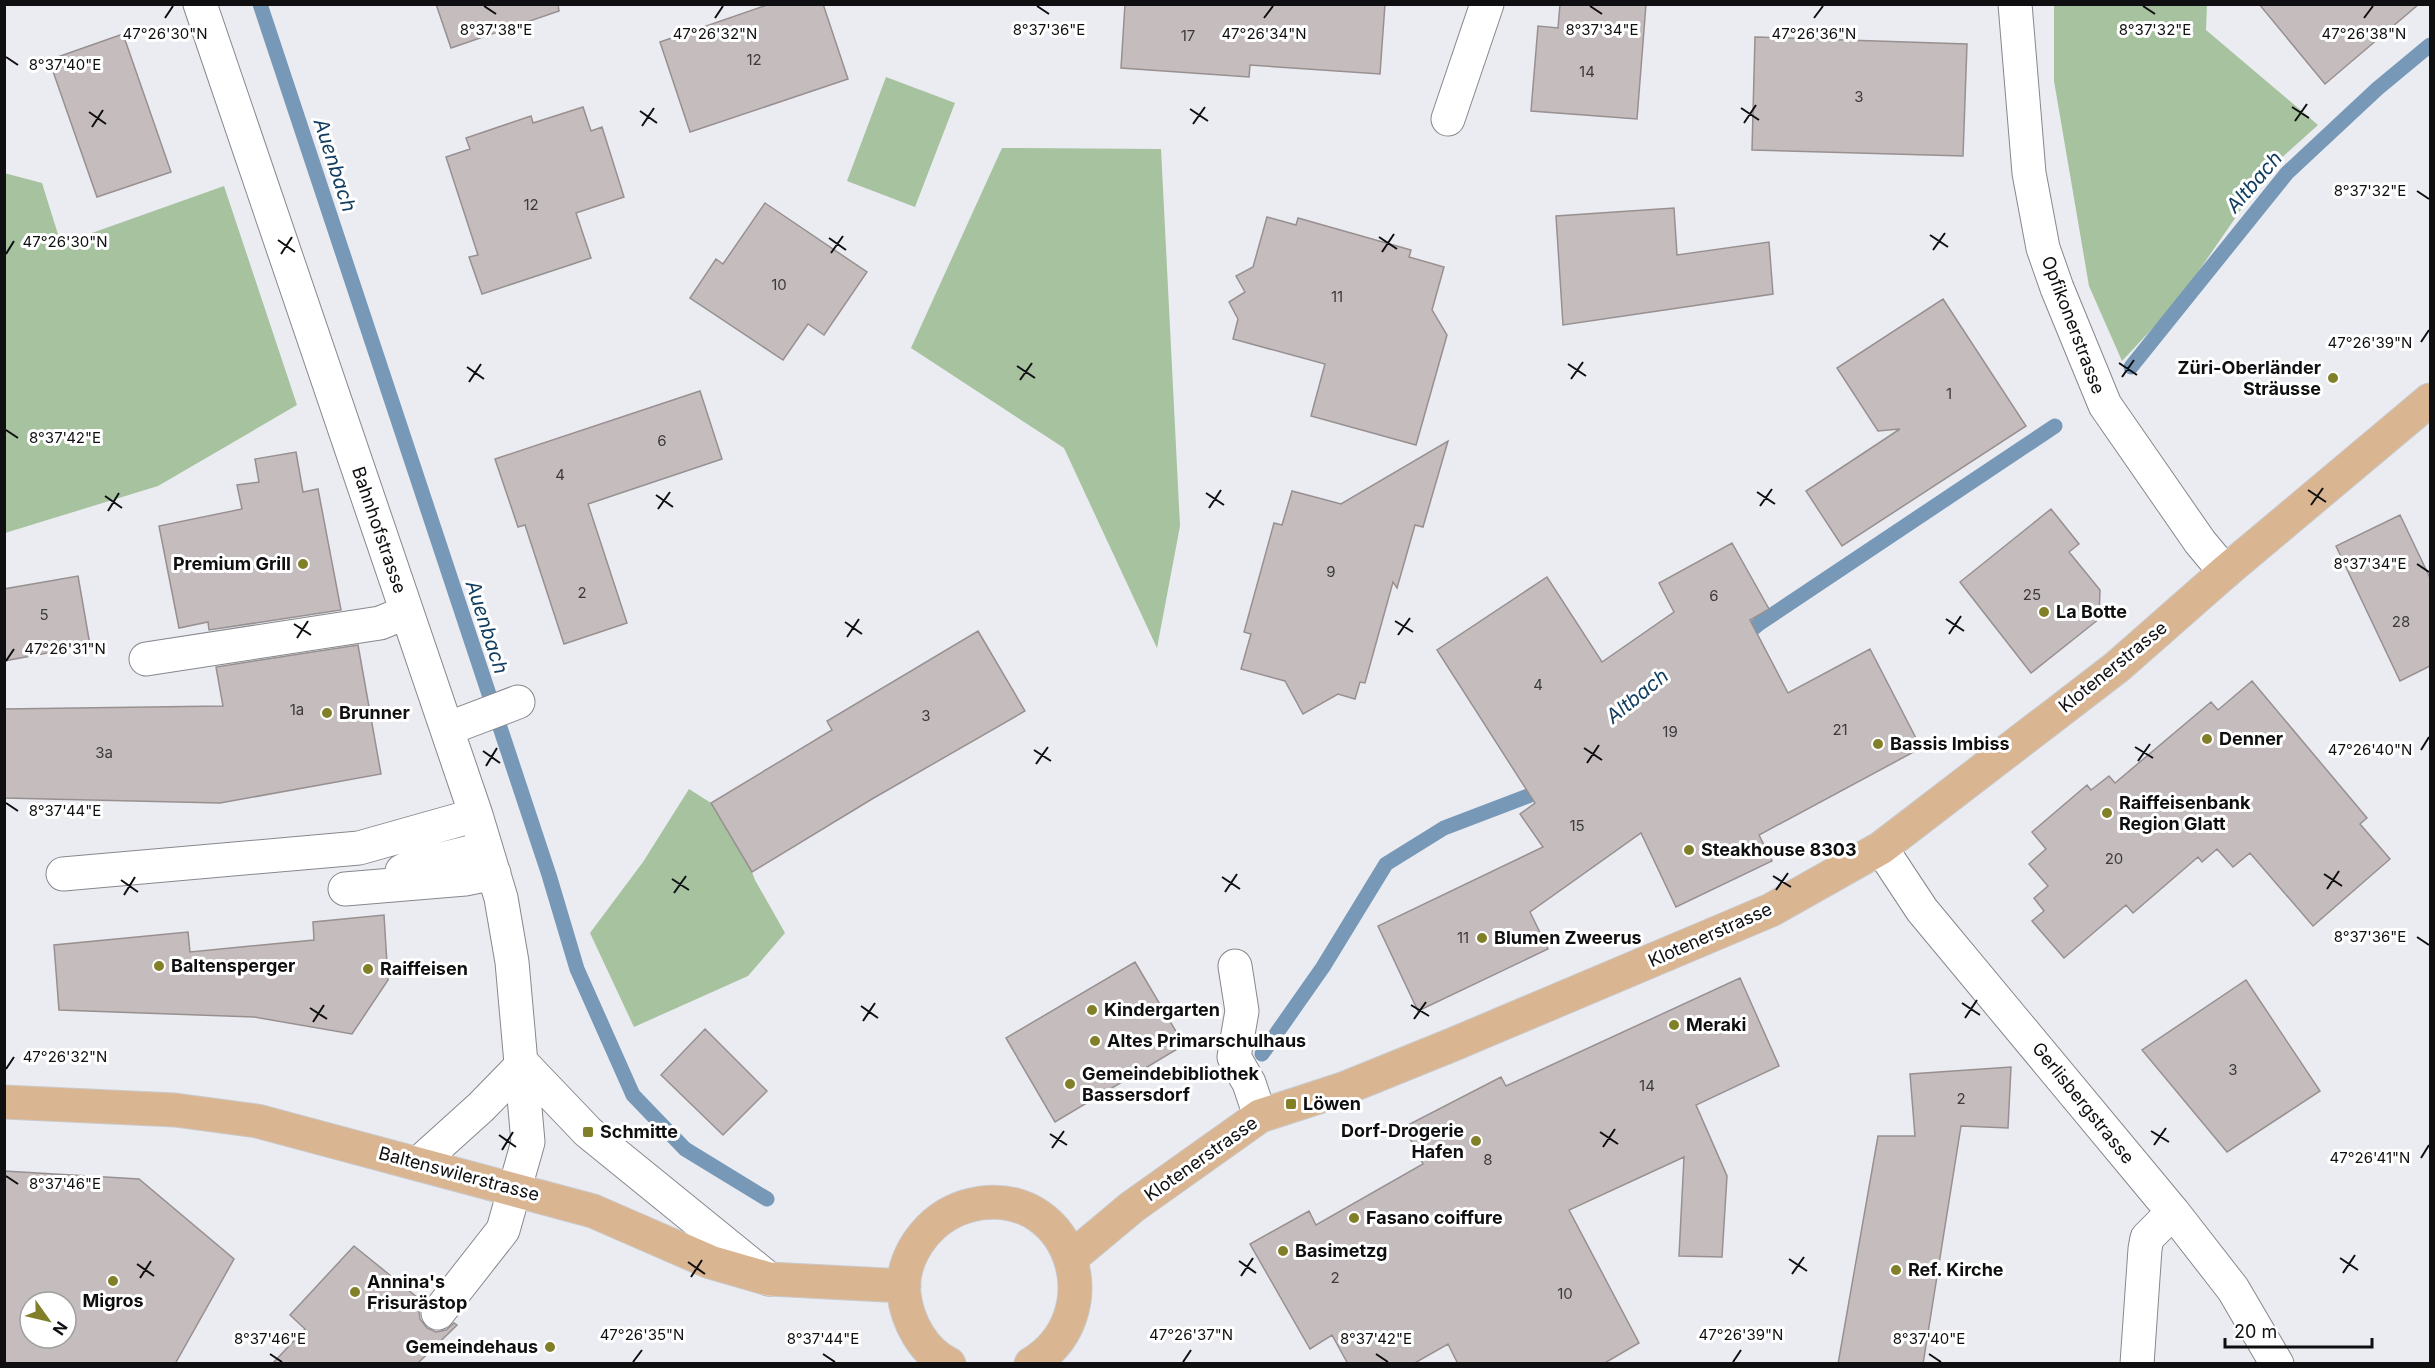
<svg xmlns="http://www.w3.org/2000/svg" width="2435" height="1368" viewBox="0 0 2435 1368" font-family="Inter,sans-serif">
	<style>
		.green { fill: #a6c29e }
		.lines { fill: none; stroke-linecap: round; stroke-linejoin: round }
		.stream { stroke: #7798b7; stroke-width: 15 }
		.building { fill: #c5bdbd; stroke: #989090; stroke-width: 1.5; fill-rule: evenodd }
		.minor-casing { stroke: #86888d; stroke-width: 35 }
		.major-casing { stroke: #cacacb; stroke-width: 35 }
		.minor { stroke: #fff; stroke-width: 33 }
		.major { stroke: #dab591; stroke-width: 33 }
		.ticks { fill: none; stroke: #0f0f11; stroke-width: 2 }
		.poi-dot { fill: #818029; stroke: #fff; stroke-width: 2 }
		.labels { text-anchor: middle; stroke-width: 6; stroke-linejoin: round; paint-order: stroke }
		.number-label { font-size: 15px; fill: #3c3a3c }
		.street-label { font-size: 18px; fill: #0f0f11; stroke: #fff }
		.poi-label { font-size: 18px; font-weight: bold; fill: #0f0f11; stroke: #fff; text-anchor: start }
		.water-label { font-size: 20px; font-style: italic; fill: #113d60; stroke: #fff }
		.ticks-label { font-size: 15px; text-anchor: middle; fill: #0f0f11; stroke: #fff; stroke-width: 6; stroke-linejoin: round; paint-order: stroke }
	</style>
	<rect width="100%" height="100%" fill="#eaecf2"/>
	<!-- green -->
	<path class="green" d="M2054 5H2207L2206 30 2318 125 2269 169 2178 301 2122 361 2089 286 2054 81Z
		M886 77 955 103 915 207 847 181Z
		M1002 148 1161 149 1180 526 1157 648 1064 448 911 348Z
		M4 173 42 183 61 244 224 186 297 405 158 486 5 533Z
		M689 789 711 803 752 872 755 880 785 933 748 976 634 1027 590 933 643 862Z"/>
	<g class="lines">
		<!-- stream -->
		<path class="stream" d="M260 4 549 875 577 969 633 1095 685 1149 767 1199
			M2131 367 2287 173 2377 89 2430 45
			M1739 640 1760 623 2055 426
			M1262 1054 1323 967 1386 864 1444 828 1528 796 1548 784"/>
	</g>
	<!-- building -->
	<path class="building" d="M436 4H558L559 11 451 48Z
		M770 4H823L848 79 690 132 660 42Z
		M1125 4H1385L1380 74 1250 65 1249 77 1121 68Z
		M1560 4H1646L1637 119 1531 111 1538 26 1558 28Z
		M2259 4H2419L2325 84Z
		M123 34 171 172 97 197 49 60Z
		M1755 37 1967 44 1963 156 1752 150Z
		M583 107 591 131 602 127 624 197 576 213 591 258 482 294 469 257 478 255 446 157 470 149 466 138 531 116 533 123Z
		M765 203 867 272 824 335 808 324 783 360 690 298 716 259 723 264Z
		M1674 208 1677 255 1769 242 1773 294 1563 325 1556 216Z
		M1267 217 1296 225 1298 218 1411 250 1409 257 1444 267 1432 310 1447 335 1416 445 1311 416 1325 364 1233 339 1238 319 1229 302 1245 292 1236 276 1253 267Z
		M1943 299 2026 426 1842 546 1806 491 1900 429 1878 431 1837 368Z
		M700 391 722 459 588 504 627 623 564 644 525 525 518 527 495 459Z
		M1448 441 1423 527 1415 525 1397 588 1393 582 1365 683 1360 682 1355 699 1338 694 1303 714 1285 681 1241 669 1251 634 1244 632 1274 523 1282 525 1292 491 1341 504Z
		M296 452 303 492 318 489 341 610 209 630 208 622 179 628 159 526 242 509 237 485 259 482 255 459Z
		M2051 509 2079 544 2069 552 2100 590 2099 619 2031 673 1960 582Z
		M2400 515 2430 578V666L2400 681 2336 546Z
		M1732 543 1769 609 1750 620 1788 693 1870 649 1921 748 1759 835 1772 861 1676 907 1641 833 1530 912 1548 949 1418 1011 1378 926 1543 847 1520 814 1535 803 1437 650 1547 577 1602 662 1674 612 1659 583Z
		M78 576 90 645 4 661V589Z
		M978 631 1025 711 872 799 752 872 711 803 832 730 827 721Z
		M358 645 381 774 220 803 4 798V709L223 706 216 667Z
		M2252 681 2367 818 2360 824 2390 859 2313 926 2250 853 2233 867 2217 849 2202 862 2198 857 2133 913 2126 905 2064 958 2032 921 2044 911 2034 898 2048 886 2029 864 2046 849 2032 832 2087 785 2091 790 2109 776 2115 783 2211 702 2218 710Z
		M384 915 388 980 352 1034 254 1017 59 1010 54 945 188 932 190 952 314 940 313 922Z
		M1135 962 1184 1045 1055 1122 1006 1038Z
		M1740 978 1779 1066 1696 1105 1727 1176 1722 1257 1679 1256 1684 1157 1569 1210 1639 1343 1603 1364H1458L1448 1344 1413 1364H1348L1332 1335 1310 1349 1250 1244 1309 1211 1316 1225 1423 1164 1404 1127 1501 1077 1506 1086Z
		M2246 980 2320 1091 2227 1152 2142 1050Z
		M705 1029 767 1091 723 1135 661 1075Z
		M2011 1067 2008 1128 1961 1126 1923 1364H1838L1878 1136H1915L1910 1074Z
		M4 1171 139 1179 234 1259 175 1364H4ZM30 1302H66V1338H30Z
		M354 1246 423 1302 419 1311 420 1319 427 1328 436 1332 446 1330 454 1323 457 1325 417 1364H272L305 1329 290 1315Z"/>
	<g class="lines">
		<!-- minor casing -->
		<g class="minor-casing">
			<path id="minor" d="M200 4 476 815 501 898 512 962 528 1142 503 1230 438 1313
				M2015 4 2029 173 2043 248 2057 288 2105 405 2200 542 2225 572
				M1448 119 1487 4
				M146 659 380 623 407 612
				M447 729 518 702
				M1881 848 1922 910 2173 1212 2233 1289 2277 1364
				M402 871 410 867 486 848
				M63 874 359 848 476 815
				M345 889 465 879 494 873
				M1235 966 1242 1011 1234 1057 1249 1083 1260 1116
				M523 1064 588 1132 769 1279
				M419 1163 481 1107 523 1064
				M2137 1364 2145 1249 2147 1238 2173 1212"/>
		</g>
		<!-- major casing -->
		<g class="major-casing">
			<path id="major" d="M4 1102 175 1110 257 1121 593 1211 710 1262 769 1279 904 1286
				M1071 1258 1132 1207 1260 1116 1343 1089 1454 1044 1771 910 1881 848 2117 667 2225 572 2430 400
				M949 1364C923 1352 907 1321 904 1294 901 1270 913 1245 930 1228 944 1214 961 1206 981 1203 1074 1191 1111 1316 1031 1364"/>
		</g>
		<!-- minor -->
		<use href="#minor" class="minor"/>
		<!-- major -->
		<use href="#major" class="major"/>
	</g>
	<!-- ticks -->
	<path class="ticks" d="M484 6 496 14M1037 6 1049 14M1590 6 1602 14M2143 6 2155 14M165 18 173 6M715 18 723 6M1264 18 1273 6M1814 18 1823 6M2364 18 2373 6M6 57 18 65M2292 107 2309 118M1741 108 1759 120M1190 109 1208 121M640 111 657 123M89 112 106 124M2295 121 2307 104M1744 123 1756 105M1193 124 1205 107M642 126 654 108M92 127 103 110M2417 191 2429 199M1930 235 1948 247M1379 237 1397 249M829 238 846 250M278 240 295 252M1933 250 1945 233M1382 252 1394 234M831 253 843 236M6 254 14 241M281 254 292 237M2421 342 2429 330M2119 363 2137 375M1568 364 1586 376M1017 366 1035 378M467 367 484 379M2122 377 2134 360M1571 379 1583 362M1020 380 1032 363M469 382 481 364M6 430 18 438M2308 490 2326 502M1757 492 1775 504M1206 493 1224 505M656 495 673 507M105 496 122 508M2311 505 2323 488M1760 506 1772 489M1209 508 1221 490M658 509 670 492M108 511 119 493M2417 564 2429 572M1946 619 1964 631M1395 621 1413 632M845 622 862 634M294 624 311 635M1949 634 1961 616M1398 635 1410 618M847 637 859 619M297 638 308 621M6 661 14 649M2135 747 2153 758M1584 748 1602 760M1034 750 1051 761M2421 750 2429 737M483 751 500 763M2138 761 2150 744M1587 763 1599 745M1036 764 1048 747M486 766 497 748M6 803 18 811M2324 874 2342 886M1773 876 1791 887M1222 877 1240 889M672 879 689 890M121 880 138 892M2327 889 2339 871M1776 890 1788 873M1225 892 1237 874M674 893 686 876M124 895 135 877M2417 937 2429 945M1962 1003 1980 1015M1411 1005 1429 1016M861 1006 878 1018M310 1008 327 1019M1965 1018 1977 1000M1414 1019 1426 1002M863 1021 875 1003M313 1022 324 1005M6 1069 14 1057M2151 1131 2169 1142M1600 1132 1618 1144M1050 1134 1067 1145M499 1135 516 1147M2154 1145 2166 1128M1603 1147 1615 1129M1052 1148 1064 1131M502 1150 513 1132M2421 1158 2429 1145M6 1176 18 1184M2340 1258 2358 1270M1789 1259 1807 1271M1239 1261 1256 1273M688 1262 705 1274M137 1264 154 1276M2343 1273 2355 1255M1792 1274 1804 1257M1241 1276 1253 1258M691 1277 702 1260M140 1278 151 1261M270 1354 282 1362M823 1354 835 1362M1376 1354 1388 1362M1929 1354 1941 1362M633 1362 642 1350M1183 1362 1191 1350M1733 1362 1741 1350"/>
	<!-- markers -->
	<g class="poi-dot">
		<circle cx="2333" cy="378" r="6"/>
		<circle cx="303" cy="564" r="6"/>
		<circle cx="2044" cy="612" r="6"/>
		<circle cx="327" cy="713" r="6"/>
		<circle cx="2207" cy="739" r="6"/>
		<circle cx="1878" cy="744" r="6"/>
		<circle cx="2107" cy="813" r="6"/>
		<circle cx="1689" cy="850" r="6"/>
		<circle cx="1482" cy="938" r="6"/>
		<circle cx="159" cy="966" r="6"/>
		<circle cx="368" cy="969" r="6"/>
		<circle cx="1092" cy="1010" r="6"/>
		<circle cx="1674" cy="1025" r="6"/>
		<circle cx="1095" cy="1041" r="6"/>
		<circle cx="1070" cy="1084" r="6"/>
		<rect x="1285" y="1098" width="12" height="12" rx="3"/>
		<rect x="582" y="1126" width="12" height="12" rx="3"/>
		<circle cx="1476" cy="1141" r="6"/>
		<circle cx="1354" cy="1218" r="6"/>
		<circle cx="1283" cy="1251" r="6"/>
		<circle cx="1896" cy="1270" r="6"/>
		<circle cx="113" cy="1281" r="6"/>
		<circle cx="355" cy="1292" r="6"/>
		<circle cx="550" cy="1347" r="6"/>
	</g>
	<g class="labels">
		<!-- number labels -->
		<g class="number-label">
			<text x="1188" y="41">17</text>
			<text x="754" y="65">12</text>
			<text x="1587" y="77">14</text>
			<text x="1859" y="102">3</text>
			<text x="531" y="210">12</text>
			<text x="779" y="290">10</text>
			<text x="1337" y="302">11</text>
			<text x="1949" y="399">1</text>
			<text x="662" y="446">6</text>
			<text x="560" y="480">4</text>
			<text x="1331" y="577">9</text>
			<text x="582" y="598">2</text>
			<text x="2032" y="600">25</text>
			<text x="1714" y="601">6</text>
			<text x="44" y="620">5</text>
			<text x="2401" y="627">28</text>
			<text x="1538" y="690">4</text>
			<text x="297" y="715">1a</text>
			<text x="926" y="721">3</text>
			<text x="1840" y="735">21</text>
			<text x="1670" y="737">19</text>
			<text x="104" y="758">3a</text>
			<text x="1577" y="831">15</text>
			<text x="2114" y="864">20</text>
			<text x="1463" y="943">11</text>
			<text x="2233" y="1075">3</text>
			<text x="1647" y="1091">14</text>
			<text x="1961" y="1104">2</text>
			<text x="1488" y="1165">8</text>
			<text x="1335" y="1283">2</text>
			<text x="1565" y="1299">10</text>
		</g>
		<!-- street labels -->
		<g class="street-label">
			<text transform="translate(2073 325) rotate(69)" y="6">Opfikonerstrasse</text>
			<text transform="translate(379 530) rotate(71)" y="6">Bahnhofstrasse</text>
			<text transform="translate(2113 667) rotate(-39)" y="6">Klotenerstrasse</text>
			<text transform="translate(1710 935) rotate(-24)" y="6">Klotenerstrasse</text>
			<text transform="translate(2083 1103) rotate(51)" y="6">Gerlisbergstrasse</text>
			<text transform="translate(1201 1159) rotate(-35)" y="6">Klotenerstrasse</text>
			<text transform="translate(459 1174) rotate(15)" y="6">Baltenswilerstrasse</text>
		</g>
		<!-- poi labels -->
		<g class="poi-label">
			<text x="2321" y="374" text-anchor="end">Züri-Oberländer<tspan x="2321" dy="21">Sträusse</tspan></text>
			<text x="291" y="570" text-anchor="end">Premium Grill</text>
			<text x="2056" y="618">La Botte</text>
			<text x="339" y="719">Brunner</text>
			<text x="2219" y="745">Denner</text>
			<text x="1890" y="750">Bassis Imbiss</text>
			<text x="2119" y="809">Raiffeisenbank<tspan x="2119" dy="21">Region Glatt</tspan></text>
			<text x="1701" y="856">Steakhouse 8303</text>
			<text x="1494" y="944">Blumen Zweerus</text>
			<text x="171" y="972">Baltensperger</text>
			<text x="380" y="975">Raiffeisen</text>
			<text x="1104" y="1016">Kindergarten</text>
			<text x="1686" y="1031">Meraki</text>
			<text x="1107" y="1047">Altes Primarschulhaus</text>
			<text x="1082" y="1080">Gemeindebibliothek<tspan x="1082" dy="21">Bassersdorf</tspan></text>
			<text x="1303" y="1110">Löwen</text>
			<text x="1464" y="1137" text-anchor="end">Dorf-Drogerie<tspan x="1464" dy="21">Hafen</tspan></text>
			<text x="600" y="1138">Schmitte</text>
			<text x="1366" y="1224">Fasano coiffure</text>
			<text x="1295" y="1257">Basimetzg</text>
			<text x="1908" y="1276">Ref. Kirche</text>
			<text x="367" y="1288">Annina's<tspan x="367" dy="21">Frisurästop</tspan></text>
			<text x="113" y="1307" text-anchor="middle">Migros</text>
			<text x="538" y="1353" text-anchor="end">Gemeindehaus</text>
		</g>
		<!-- water labels -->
		<g class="water-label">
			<text transform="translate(335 165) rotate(72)" y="7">Auenbach</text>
			<text transform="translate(2254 182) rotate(-49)" y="7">Altbach</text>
			<text transform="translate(487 627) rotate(72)" y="7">Auenbach</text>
			<text transform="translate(1637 696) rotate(-39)" y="7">Altbach</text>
		</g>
	</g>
	<g class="ticks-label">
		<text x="496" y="35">8°37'38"E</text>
		<text x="1049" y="35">8°37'36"E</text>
		<text x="1602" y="35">8°37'34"E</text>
		<text x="2155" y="35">8°37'32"E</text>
		<text x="165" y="39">47°26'30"N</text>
		<text x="715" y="39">47°26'32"N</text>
		<text x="1264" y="39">47°26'34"N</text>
		<text x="1814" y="39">47°26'36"N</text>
		<text x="2364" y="39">47°26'38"N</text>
		<text x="65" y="70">8°37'40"E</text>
		<text x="2370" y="196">8°37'32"E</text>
		<text x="65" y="247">47°26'30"N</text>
		<text x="2370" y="348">47°26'39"N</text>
		<text x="65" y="443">8°37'42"E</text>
		<text x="2370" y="569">8°37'34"E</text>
		<text x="65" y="654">47°26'31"N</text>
		<text x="2370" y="755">47°26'40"N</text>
		<text x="65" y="816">8°37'44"E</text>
		<text x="2370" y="942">8°37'36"E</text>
		<text x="65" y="1062">47°26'32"N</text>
		<text x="2370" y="1163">47°26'41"N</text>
		<text x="65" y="1189">8°37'46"E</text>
		<text x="642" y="1340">47°26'35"N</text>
		<text x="1191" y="1340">47°26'37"N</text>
		<text x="1741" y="1340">47°26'39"N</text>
		<text x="270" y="1344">8°37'46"E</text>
		<text x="823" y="1344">8°37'44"E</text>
		<text x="1376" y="1344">8°37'42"E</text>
		<text x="1929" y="1344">8°37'40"E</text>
	</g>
	<!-- border -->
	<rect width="2435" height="1368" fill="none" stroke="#0f0f11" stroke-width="12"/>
	<!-- north arrow -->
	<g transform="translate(48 1320) rotate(124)"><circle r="28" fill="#ffffff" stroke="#9f9fa0" stroke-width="1.5"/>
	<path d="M0-4.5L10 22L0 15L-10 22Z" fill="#818029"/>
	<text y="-9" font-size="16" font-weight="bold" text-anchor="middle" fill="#0f0f11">N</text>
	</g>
	<!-- scale -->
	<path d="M2225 1338v9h147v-9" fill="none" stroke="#0f0f11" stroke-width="3"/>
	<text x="2234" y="1338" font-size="18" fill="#0f0f11" stroke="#ffffff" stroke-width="4.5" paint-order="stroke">20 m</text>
</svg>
